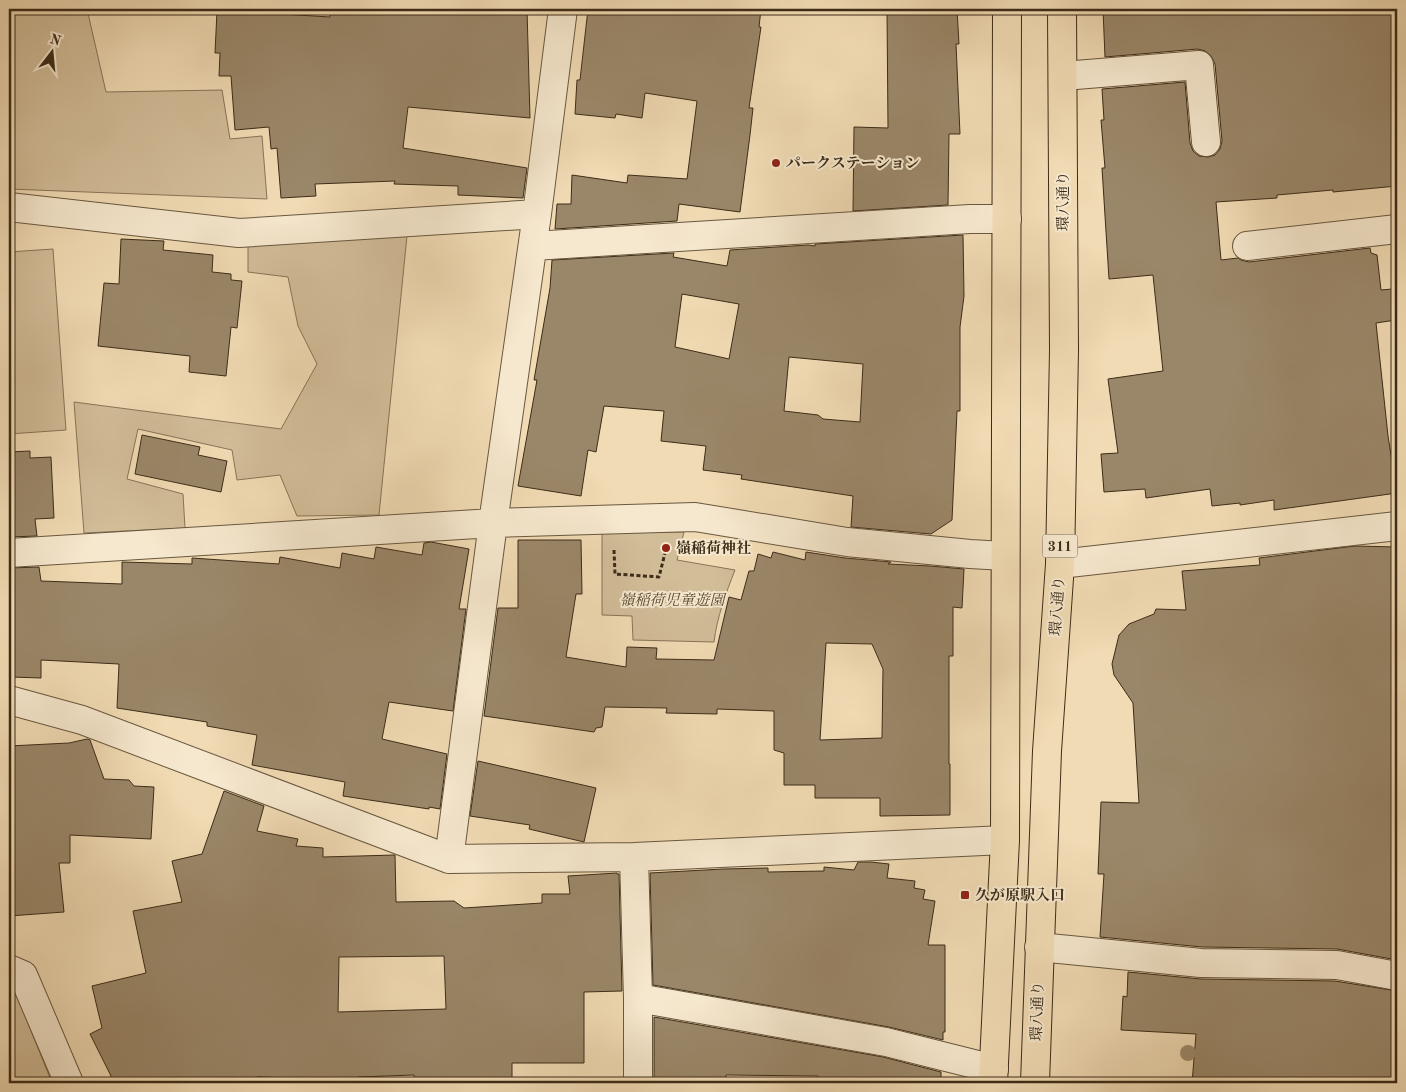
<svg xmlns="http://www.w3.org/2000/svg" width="1406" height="1092" viewBox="0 0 1406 1092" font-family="'Old Standard TT','Noto Serif JP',serif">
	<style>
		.green { fill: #d2bd99; stroke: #877458 }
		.building { fill: #9a8769; stroke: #3c2c18; fill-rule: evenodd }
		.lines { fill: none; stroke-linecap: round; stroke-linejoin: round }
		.minor-casing { stroke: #69583f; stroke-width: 30 }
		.major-casing { stroke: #3c2c18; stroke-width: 30 }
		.path { stroke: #3c2c18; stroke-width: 3; stroke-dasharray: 4 2.5; stroke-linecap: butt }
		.minor { stroke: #f6e8ce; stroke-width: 28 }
		.major { stroke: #f1dbb4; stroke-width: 28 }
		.tree { fill: #9e8b6c }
		.poi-dot { fill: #8f2418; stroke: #f6e8ce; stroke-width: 2 }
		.labels { text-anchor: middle; stroke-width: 4; stroke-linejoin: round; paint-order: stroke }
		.shield { fill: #f6e8ce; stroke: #74644f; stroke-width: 1 }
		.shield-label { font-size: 14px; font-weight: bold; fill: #3c2c18 }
		.poi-label { font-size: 15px; font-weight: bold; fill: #3c2c18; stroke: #f6e8ce; text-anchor: start }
		.street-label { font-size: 15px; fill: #3c2c18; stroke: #f6e8ce }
		.park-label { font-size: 15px; font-style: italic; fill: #5a4932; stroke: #f6e8ce }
	</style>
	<rect width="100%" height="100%" fill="#f1dbb4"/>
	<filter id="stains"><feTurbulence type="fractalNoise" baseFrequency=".004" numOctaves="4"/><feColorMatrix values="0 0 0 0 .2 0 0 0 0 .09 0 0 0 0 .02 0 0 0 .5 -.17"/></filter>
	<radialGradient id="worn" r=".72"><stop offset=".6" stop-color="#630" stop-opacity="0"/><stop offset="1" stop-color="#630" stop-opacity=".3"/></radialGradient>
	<!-- green -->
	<path class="green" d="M9 9H87L106 92 222 90 230 139 262 136 267 199 9 189Z
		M407 236 379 515 297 516 280 475 237 480 232 450 138 429 127 479 183 494 185 528 84 533 74 402 281 429 317 364 298 326 288 277 248 272V243Z
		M53 249 66 430 9 434V252Z
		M602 532H684L677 560 735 570C726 593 717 617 714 642L633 640 632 616 602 615Z
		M9 978H10L52 1083H9Z"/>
	<!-- building -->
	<path class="building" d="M330 9H458V10L527 9 530 118 408 107 403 148 527 168 523 198 458 195V186L394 184 395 181 315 184 316 196 281 198 277 148 271 149 269 127 235 130 231 76H219L220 53H215L217 11 249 12 330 17Z
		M588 9H761L759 27H761L749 108H753L750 135 740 212 679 204 677 221 555 229 557 204H571L572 175 627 183 628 175 687 179 697 101 645 93 642 118 616 114 615 118 575 114 577 80H580Z
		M887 9H957L959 44H956L960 134H949L948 205 853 211 854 127 888 128Z
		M1103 9H1397V186L1333 192V190L1277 195V198L1216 202 1221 260 1238 258 1241 260 1249 262 1370 248 1371 253 1377 255 1381 290 1392 289 1396 320 1376 323 1388 436 1397 493 1274 510V500L1240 505V503L1212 506 1210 489 1146 498 1145 489 1104 492 1101 454 1118 453 1108 379 1163 371 1153 275 1109 279 1102 168H1105L1101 120H1104L1102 89 1185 82 1190 143 1193 151 1199 156 1208 157 1215 155 1220 149 1222 141 1215 64 1211 56 1205 51 1198 49 1105 57Z
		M963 235 964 296 960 327V411H957L952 520 931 534 851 527 853 496 741 479 742 475 703 470 706 446 661 441 664 411 604 406 596 452 588 450 581 496 518 486 537 380H534L550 288 552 260 674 253 673 257 727 266 730 250 808 245 815 246V244ZM682 294 739 304 729 359 675 347ZM789 357 863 364 860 422 823 419 818 415 784 411Z
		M121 239 164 241 163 250 213 255 212 272 231 274V280L242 281 237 328 231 327 226 376 189 372 190 356 98 346 104 283 119 284Z
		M142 435 200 447 198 455 227 461 221 492 135 474Z
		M30 451V458L51 457 54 518 35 519 37 536 9 537V452Z
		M518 540H581L582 594H576L566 657 626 667 627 647 657 648 656 659 714 660 729 597 741 600 749 571H754L758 554 771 558 773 552 805 560 806 552 845 558 891 562 888 564 930 566 964 569 962 608 953 607V656H949V764H950V815L880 816V798H815V785H784V753L774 750V711L717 709V714L666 713 667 708 605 707 602 727 596 728 594 732 484 716 498 608H518ZM826 643 872 644 883 669 882 738 820 740Z
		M431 542 469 549 459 609H466L453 711 389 702 382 739 447 754 440 809 429 807V809L343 796 345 782 252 765 257 735 207 726V722L117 708 119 664 41 660V678L11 677 12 610H9V568L39 567 41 581 122 584V562L192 564V558L279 564 280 557 340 568 342 553 374 559 376 547 422 555 424 543Z
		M1355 546 1397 547V960L1337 949 1202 947 1100 937 1104 874H1098L1101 802 1139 803 1133 703 1114 675 1112 664 1119 635 1129 624 1154 614 1156 609 1186 610 1182 571 1260 565 1259 558Z
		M87 739 90 740 104 779 129 780 134 786 154 787 151 839 70 835V863H59L64 912 9 916V746L69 743Z
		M478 761 596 788 584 842 529 829 530 825 470 816Z
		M224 791 264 806 257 831 298 839 296 846 323 848V857L395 855 396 902 454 901 464 908 542 903V894H570L568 876 617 873V874H619L622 991 584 992V1063H512V1083H414V1075L358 1077V1083H331V1079L257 1077 260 1083H114L110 1074 90 1034 102 1028 92 986 146 973 133 911 182 902 172 861 202 854ZM444 956 446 1009 338 1012 339 957Z
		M858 862H871L889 864 887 878 915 881 914 888 925 890 923 899 935 901 928 945H945V1032H943V1040L889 1027 653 985 650 873 723 869 768 868V872L824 871V867L854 870Z
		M1128 972 1201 979 1335 981 1397 991V1080H1319L1318 1083H1192L1196 1034 1121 1030 1123 996 1127 997Z
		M654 1017 883 1057 941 1072V1083H853L817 1080 818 1076 726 1075V1083H654Z"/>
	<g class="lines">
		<!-- minor casing -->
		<g class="minor-casing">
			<path id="minor" d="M1063 76 1199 65 1206 142
				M9 207 239 233 537 214
				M533 246 970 219H1007
				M1247 246 1397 229
				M9 553 493 523 695 517 847 542 970 554 1005 556
				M1060 564 1397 526
				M9 700 82 720 449 859 634 857 1005 840
				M634 857 638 998V1083
				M449 859 493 523 537 214 563 9
				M1039 947 1201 963 1337 965 1397 976
				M9 969 23 975 69 1083
				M638 998 886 1042 994 1069"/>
		</g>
		<!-- major casing -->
		<g class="major-casing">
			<path id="major" d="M993 1083 1005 840 1007 9
				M1035 1083 1047 751 1060 564 1064 350 1062 9"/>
		</g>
		<!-- path -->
		<path class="path" d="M614 550 615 574 659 577 665 553"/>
		<!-- minor -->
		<use href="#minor" class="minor"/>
		<!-- major -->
		<use href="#major" class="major"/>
	</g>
	<!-- trees -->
	<circle class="tree" cx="1188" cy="1053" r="8"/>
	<!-- markers -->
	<g class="poi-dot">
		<circle cx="776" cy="163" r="5"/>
		<circle cx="666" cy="548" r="5"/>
		<rect x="960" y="890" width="10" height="10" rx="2.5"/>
	</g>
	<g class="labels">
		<!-- shield labels -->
		<rect class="shield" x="1042.5" y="534.5" width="35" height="23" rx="4"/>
		<g class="shield-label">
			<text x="1060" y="551">311</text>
		</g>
		<!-- poi labels -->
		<g class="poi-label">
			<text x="786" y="168">パークステーション</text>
			<text x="676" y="553">嶺稲荷神社</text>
			<text x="975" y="900">久が原駅入口</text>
		</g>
		<!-- street labels -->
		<g class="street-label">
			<text transform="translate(1063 201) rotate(-90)" y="5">環八通り</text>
			<text transform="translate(1057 606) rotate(-86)" y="5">環八通り</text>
			<text transform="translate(1037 1011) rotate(-88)" y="5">環八通り</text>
		</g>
		<!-- park labels -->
		<g class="park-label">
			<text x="672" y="605">嶺稲荷児童遊園</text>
		</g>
	</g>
	<!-- margin -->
	<rect width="1406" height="1092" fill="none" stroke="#f1dbb4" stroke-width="30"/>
	<rect x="10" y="10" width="1386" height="1072" fill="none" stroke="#3c2c18" stroke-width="2.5"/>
	<rect x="15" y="15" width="1376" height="1062" fill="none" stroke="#3c2c18"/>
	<!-- north arrow -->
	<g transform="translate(52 52) rotate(16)" stroke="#f6e8ce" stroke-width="4" paint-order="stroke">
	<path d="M0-4L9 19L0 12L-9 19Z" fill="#3c2c18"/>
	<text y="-8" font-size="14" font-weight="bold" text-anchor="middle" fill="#3c2c18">N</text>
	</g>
	<rect width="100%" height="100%" filter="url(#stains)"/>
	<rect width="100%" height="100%" fill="url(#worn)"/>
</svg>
